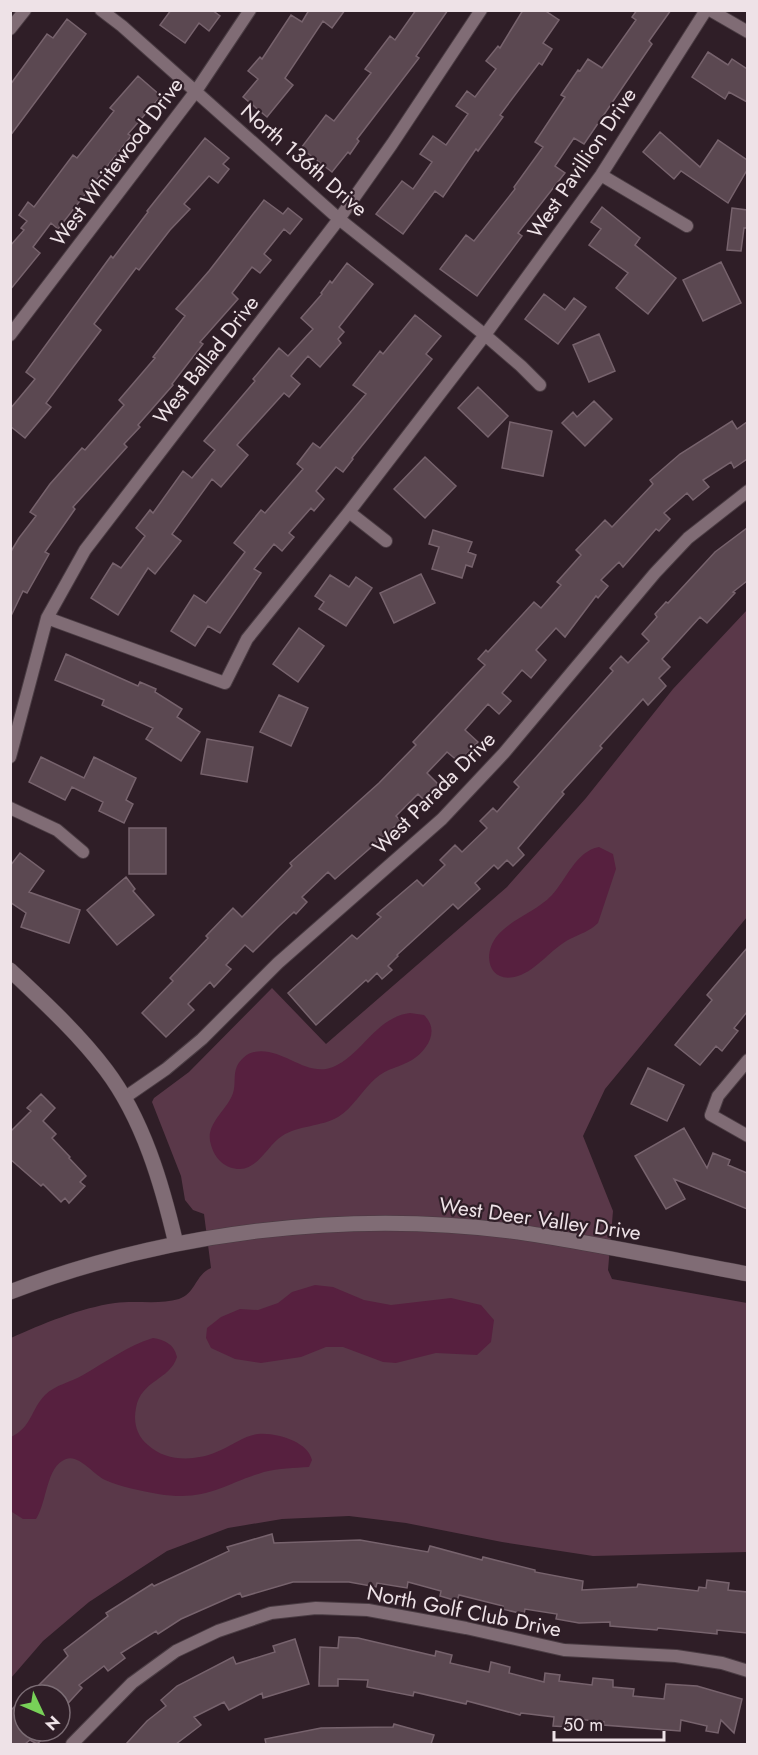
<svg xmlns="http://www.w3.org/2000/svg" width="758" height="1755" viewBox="0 0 758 1755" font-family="Jost,sans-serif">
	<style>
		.green { fill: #5a3849 }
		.water { fill: #57203f }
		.building { fill: #5b4851; stroke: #77636d; stroke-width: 1.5 }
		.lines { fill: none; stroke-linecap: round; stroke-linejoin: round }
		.minor-casing { stroke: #4a3c43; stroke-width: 14 }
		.tertiary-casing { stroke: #4a3c43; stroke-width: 16 }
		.minor { stroke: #806c75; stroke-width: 12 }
		.tertiary { stroke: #806c75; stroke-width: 15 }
		.labels { text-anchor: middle; stroke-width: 4.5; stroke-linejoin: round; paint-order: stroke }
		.street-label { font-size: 21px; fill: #eee2e7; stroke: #2f1e27 }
	</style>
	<rect width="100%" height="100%" fill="#2f1e27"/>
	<!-- green -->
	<path class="green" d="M747 610V917L605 1089 583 1136 613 1211 608 1270 612 1279 747 1303V1552L593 1556 502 1542 406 1523 349 1516 282 1519 228 1528 167 1551 89 1602 43 1641 11 1678V1338C42 1324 80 1308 115 1303 136 1300 159 1305 179 1299 196 1293 195 1275 211 1268L204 1214 193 1210 185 1200 181 1176 152 1102 154 1098 189 1072 272 988 326 1044 507 887 586 798 673 689Z"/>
	<!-- water -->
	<path class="water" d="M599 847 613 854 616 869 598 923C590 931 580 934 570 939 552 948 537 970 518 976 490 985 481 956 497 936 512 918 536 912 552 895 566 880 576 851 599 847Z
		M410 1013 424 1015C440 1030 428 1050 412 1060 401 1067 387 1068 376 1078 363 1089 353 1108 338 1117 321 1127 299 1125 282 1136 268 1145 259 1168 240 1169 225 1169 215 1159 211 1145 204 1124 227 1111 233 1093 236 1084 233 1075 237 1066 240 1060 247 1053 254 1052 282 1046 306 1078 333 1067 362 1055 376 1017 410 1013Z
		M315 1285 333 1287 364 1300 391 1305 451 1298 481 1305 494 1320 491 1342 477 1355 436 1353 396 1363 383 1362 343 1347H326L301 1357 261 1363 235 1359 211 1348 206 1338 207 1328 221 1317 240 1309 258 1310 278 1303 292 1292Z
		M153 1338C165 1340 174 1344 177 1357 170 1380 141 1380 136 1408 133 1423 137 1436 148 1445 167 1463 199 1461 221 1450 233 1445 244 1436 258 1434 270 1433 283 1436 294 1441 303 1446 309 1450 312 1460L309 1467C294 1468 279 1468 264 1472 222 1485 207 1502 158 1494 141 1491 121 1487 105 1480 94 1475 79 1454 66 1459 46 1466 47 1503 36 1519H23L12 1512 11 1437C32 1427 31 1409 45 1395 55 1385 71 1382 83 1375 106 1362 127 1346 153 1338Z"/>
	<!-- building -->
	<path class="building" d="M171 10H212L220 16 209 31 199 23 185 43 160 25Z
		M309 10H345L332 28 323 21 285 78 293 85 267 117 243 97 258 79 248 71 260 57 262 59 291 15 302 22Z
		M416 10H448L416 56 419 58 357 139 359 141 350 154 348 152 332 172 301 148 326 115 334 121 371 73 365 69 390 36 395 40Z
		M523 10H544L559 20 543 43 552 49 542 65 539 63 500 115 503 117 478 151 476 149 443 197 435 191 403 234 376 214 402 181 413 189 432 162 420 154 433 136 446 145 468 114 456 106 467 91 475 97 496 69 486 61 498 46 500 48Z
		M637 10H671L649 41 652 44 584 144 574 138 555 166 565 173 518 233 522 236 477 296 440 269 466 235 474 241 515 189 514 187 543 147 535 142 565 97 561 95 578 70 580 71 588 59 602 68 636 20 632 17Z
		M67 19 86 34 10 136V85L47 34 53 38Z
		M708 52 728 65 732 59 747 69V102L729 92 725 99 692 77Z
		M138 76 161 96 128 134 131 136 58 229 51 223 33 247 40 253 10 290V246L24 230 21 228 27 221 19 215 28 202 34 207 73 155 77 158 114 111 110 108Z
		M660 132 700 167 718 140 747 160V170L728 203 681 171 674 179 643 152Z
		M205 138 229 158 223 164 229 169 218 183 209 176 184 204 190 209 170 230 139 270 136 268 94 324 101 330 46 403 51 407 25 438 10 426V409L35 379 26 372 111 256 113 258 148 212 147 211Z
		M264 200 283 214 288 208 302 219 290 234 284 229 264 254 271 260 260 273 252 267 232 293 238 299 200 342 203 344 172 384 173 385 138 425 140 427 124 444 127 447 73 507 75 509 45 552 49 554 27 593 23 591 10 618V553L19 538 36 516 30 512 50 484 82 448 85 450 124 405 119 400 155 358 153 357 185 316 176 309 209 271Z
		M602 207 640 238 635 245 676 278 648 314 616 288 628 273 589 245 601 229 591 222Z
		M732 208 747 210V228H744L741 251 727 250Z
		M721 262 741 303 703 321 683 280Z
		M347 263 373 284 339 327 344 332 338 339 341 343 320 367 308 356 291 376 300 384 289 397 284 393 237 445 248 455 221 487 212 479 172 534 181 541 155 574 148 568 118 615 91 598 113 563 121 568 145 536 136 528 150 510 153 513 183 471 192 478 215 450 204 441 255 381 253 379 279 348 288 356 313 329 301 318 322 294 321 293 330 281 332 283Z
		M544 294 565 310 574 298 586 307 558 344 525 319Z
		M415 315 441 336 426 354 432 359 352 458 353 459 343 472 336 467 316 491 324 499 314 511 311 508 289 533 294 537 282 551 274 544 254 569 261 573 220 633 208 626 195 646 171 631 194 595 206 603 245 552 234 543 261 510 265 513 303 469 297 464 313 443 320 448 366 394 353 385 380 351 383 354Z
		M599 334 615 371 589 382 573 345Z
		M478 387 508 416 488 437 458 408Z
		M594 401 612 419 585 446 562 423 573 412 577 417Z
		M732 421 737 429 747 422V459L734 468 731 462 703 480 709 487 693 500 687 493 664 513 670 519 659 531 656 529 623 567 619 562 601 580 608 586 598 598 596 596 565 637 556 628 536 650 546 660 531 678 522 670 502 693 511 701 499 714 488 704 465 730 478 742 459 762 447 752 427 773 439 785 424 800 418 794 396 816 401 821 335 879 328 872 302 897 307 902 296 914 294 912 278 927 253 952 245 945 226 965 231 969 214 987 210 982 188 1004 194 1010 166 1037 142 1013 173 981 170 978 208 938 206 936 233 908 242 917 292 866 290 863 379 783 416 745 413 742 485 665 478 659 486 650 488 652 534 602 541 608 561 585 557 582 581 555 576 550 605 520 612 527 653 484 650 480 680 454Z
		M510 422 552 431 543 476 502 468Z
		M425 457 456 486 425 518 394 489Z
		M747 528V581L733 592 735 593 707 623 700 617 662 659 670 667 659 678 666 686 648 705 643 699 600 746 602 748 562 792 564 794 518 848 524 855 513 866 507 860 498 869 494 865 475 883 480 889 458 909 453 904 397 955 398 956 388 966 392 970 382 979 377 973 368 982 366 980 316 1025 288 993 352 935 357 939 381 917 377 914 417 880 423 886 445 865 440 860 455 845 462 852 487 828 480 821 493 808 497 812 519 787 514 782 613 671 610 668 621 656 628 663 649 641 642 634 657 617 655 614 666 602 668 603 715 552Z
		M433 530 472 542 468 552 476 555 472 567 466 565 462 578 432 569 439 547 429 544Z
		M421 574 435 603 394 623 380 593Z
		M330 575 349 587 356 577 372 588 346 626 319 609 324 602 315 596Z
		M299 628 324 646 298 682 273 664Z
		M66 654 138 686 140 682 156 689 155 692 182 709 177 717 200 732 181 761 146 739 153 728 102 705 104 700 55 680Z
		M279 695 308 708 291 746 260 732Z
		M207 739 253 747 247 782 201 774Z
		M41 757 84 778 94 757 136 778 126 800 133 804 124 823 99 811 103 802 72 787 65 800 29 782Z
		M129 828H166V874H129Z
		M20 853 44 871 29 892 80 910 69 943 21 927 26 913 10 902V866Z
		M126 877 135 889 133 891 154 915 117 945 87 910Z
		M747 948V1012L734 1028 738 1031 722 1051 716 1046 700 1065 675 1045 712 1000 707 995Z
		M648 1068 684 1085 667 1121 631 1104Z
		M41 1094 55 1108 43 1121 56 1134 52 1138 70 1157 69 1158 86 1176 80 1182 85 1186 69 1203 65 1198 61 1202 43 1184 41 1186 10 1159V1132L31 1111 27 1108Z
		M684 1128 707 1168 713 1153 730 1160 728 1165 747 1173V1209L674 1179 685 1199 666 1209 635 1156Z
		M272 1534 274 1543 360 1540 428 1552 430 1546 482 1560 483 1557 535 1570V1572L583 1581 582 1590 637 1587 638 1584 698 1591 699 1587 706 1588 707 1580 729 1583 728 1590 747 1592V1633L717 1630V1634L658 1628 657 1630 610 1626V1622L579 1623 556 1619 557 1614 525 1609 524 1614 502 1609 503 1606 459 1595 457 1601 440 1596 441 1591 408 1582 407 1588 377 1583 376 1587 349 1582H293L242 1597 240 1593 181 1619 158 1634 156 1631 121 1653 125 1658 108 1671 104 1666 79 1685 82 1688 60 1712V1695H29L68 1656 64 1650 108 1616 106 1613 152 1584 154 1586 229 1551 227 1547Z
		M339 1637 358 1638 435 1656 436 1651 452 1655 450 1663 489 1672 491 1662 510 1667 509 1673 544 1682 545 1673 560 1675 559 1681 592 1685 593 1678 613 1680V1687L634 1689 633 1696 664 1699 666 1684 697 1686 742 1699 734 1733 721 1720 718 1733 706 1731 707 1726 681 1720 680 1731 603 1725 604 1722 569 1718 568 1727 553 1726 554 1717 521 1713 520 1715 467 1701 466 1704 414 1692 413 1696 367 1687 368 1680 338 1679V1686H319L320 1647 338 1648Z
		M295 1639 309 1684 263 1698 262 1693 229 1710 224 1702 194 1717 201 1725 176 1744H126L147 1721 166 1706 161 1700 177 1686 233 1657 236 1664 275 1652 273 1646Z
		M24 1697V1731H51L37 1744 30 1740 25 1744H10V1711Z
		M394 1724 434 1735 431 1744H266L265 1739 321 1728 393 1727Z"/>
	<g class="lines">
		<!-- minor casing -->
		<g class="minor-casing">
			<path id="minor" d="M101 10 122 26 339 219 485 335 521 366 540 385
				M710 10 748 32
				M10 29 25 10
				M601 175 687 226
				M10 335 196 91 250 10
				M349 512 386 541
				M47 618 225 683 247 639 349 512 485 335 601 175 706 10
				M10 757 47 618 85 550 339 219 392 144 481 10
				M10 808 57 830 83 852
				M748 1060 718 1096 711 1115 748 1136
				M124 1098 166 1069 202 1039 278 963 442 819 504 753 655 573 688 538 748 491
				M72 1744 132 1683 176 1651 218 1631 271 1613 316 1608 368 1610 466 1628 564 1650 676 1656 722 1663 748 1671"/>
		</g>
		<!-- tertiary casing -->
		<g class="tertiary-casing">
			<path id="tertiary" d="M10 970C44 1002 78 1033 106 1070 143 1119 162 1184 176 1244
				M10 1292C166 1232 345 1210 511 1231 590 1242 669 1259 748 1274"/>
		</g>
		<!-- minor -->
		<use href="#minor" class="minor"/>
		<!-- tertiary -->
		<use href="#tertiary" class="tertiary"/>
	</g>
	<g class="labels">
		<!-- street labels -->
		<g class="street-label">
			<text transform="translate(304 160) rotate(41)" y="7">North 136th Drive</text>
			<text transform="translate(117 162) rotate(-53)" y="7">West Whitewood Drive</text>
			<text transform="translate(582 163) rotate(-56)" y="7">West Pavillion Drive</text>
			<text transform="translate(206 360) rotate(-52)" y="7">West Ballad Drive</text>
			<text transform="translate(434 793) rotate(-45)" y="7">West Parada Drive</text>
			<text transform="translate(540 1219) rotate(8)" y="7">West Deer Valley Drive</text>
			<text transform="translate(464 1611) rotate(11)" y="7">North Golf Club Drive</text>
		</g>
	</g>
	<!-- border -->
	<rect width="758" height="1755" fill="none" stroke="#eee2e7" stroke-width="24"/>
	<!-- north arrow -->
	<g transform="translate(42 1713) rotate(134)"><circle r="28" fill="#2f1e27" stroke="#7b6c74" stroke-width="1.5"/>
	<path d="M0-4.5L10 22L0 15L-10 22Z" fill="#78d158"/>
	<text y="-9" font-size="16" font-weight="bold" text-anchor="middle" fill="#eee2e7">N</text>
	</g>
	<!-- scale -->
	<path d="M554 1731v9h110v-9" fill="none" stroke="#eee2e7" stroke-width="3"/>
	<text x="563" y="1731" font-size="18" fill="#eee2e7" stroke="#2f1e27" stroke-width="4.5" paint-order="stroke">50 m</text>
</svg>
